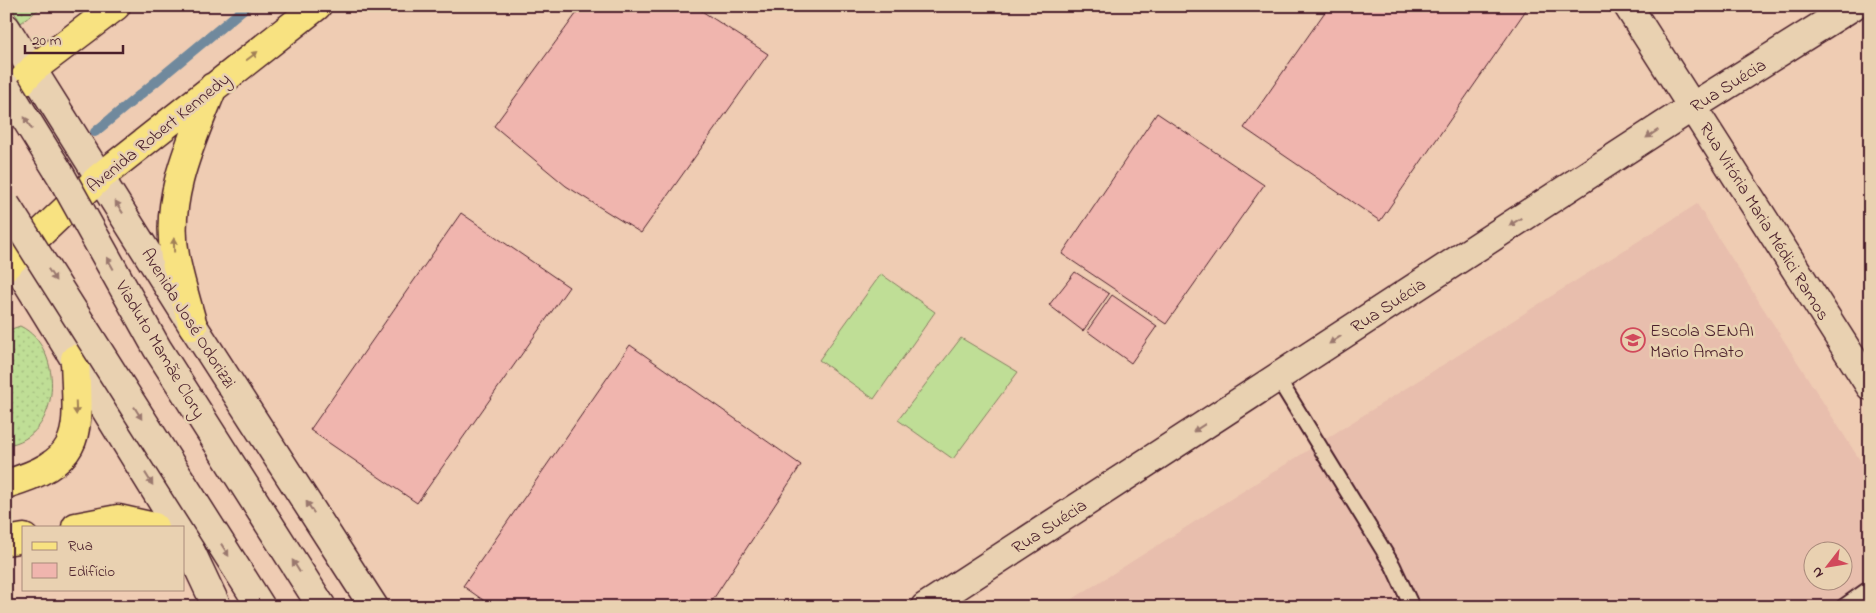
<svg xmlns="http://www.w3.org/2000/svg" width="1876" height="613" viewBox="0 0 1876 613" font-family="'Indie Flower',sans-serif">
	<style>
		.built { fill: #e8bead; fill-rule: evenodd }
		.grass { fill: url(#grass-dots); stroke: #847e60 }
		.garden { fill: #bfde96; stroke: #847e60 }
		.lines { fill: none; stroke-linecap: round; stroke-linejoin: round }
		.stream { stroke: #6f899d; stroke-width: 10 }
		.building { fill: #f0b5ae; stroke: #4a1f2b }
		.service-casing { stroke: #4a1f2b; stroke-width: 18 }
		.minor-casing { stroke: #4a1f2b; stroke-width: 31 }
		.tertiary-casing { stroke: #4a1f2b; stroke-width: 31 }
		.primary-casing { stroke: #4a1f2b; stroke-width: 31 }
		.service { stroke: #e9d1b1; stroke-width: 14 }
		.minor { stroke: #e9d1b1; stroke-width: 28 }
		.tertiary { stroke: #e9d1b1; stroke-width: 28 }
		.primary { stroke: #f8e281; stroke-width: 28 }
		.secondary-bridge-casing { stroke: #4a1f2b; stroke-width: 31; stroke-linecap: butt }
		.secondary-bridge { stroke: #e9d1b1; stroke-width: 28 }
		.oneway { fill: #a18056 }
		.oneway2 { fill: #9a786e }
		.labels { text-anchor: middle; stroke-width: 5; stroke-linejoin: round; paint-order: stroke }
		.street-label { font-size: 18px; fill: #4a1f2b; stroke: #e9d1b1 }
		.poi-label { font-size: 18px; fill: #4a1f2b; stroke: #e9d1b1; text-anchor: start }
	</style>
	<defs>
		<pattern id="grass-dots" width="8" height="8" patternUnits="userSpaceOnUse" patternTransform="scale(1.25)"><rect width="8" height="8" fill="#bfde96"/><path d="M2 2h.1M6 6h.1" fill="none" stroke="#a6be81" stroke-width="1.8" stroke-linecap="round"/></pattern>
	</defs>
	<rect width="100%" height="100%" fill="#efccb3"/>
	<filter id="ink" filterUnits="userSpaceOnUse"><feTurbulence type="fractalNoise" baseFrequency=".02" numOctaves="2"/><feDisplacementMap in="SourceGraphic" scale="10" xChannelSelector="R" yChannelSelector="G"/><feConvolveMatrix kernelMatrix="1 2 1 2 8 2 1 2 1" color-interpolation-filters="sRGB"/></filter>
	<g filter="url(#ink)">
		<!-- built -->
		<path class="built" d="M1697 204 1870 476V607H1060ZM1814 550H1844V580H1814Z"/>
		<!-- grass -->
		<path class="grass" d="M10 6H43L21 23Z
			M20 326C66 348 62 439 6 445V331Z"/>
		<!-- garden -->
		<path class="garden" d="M881 274 935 312 874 399 819 360Z
			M961 338 1018 372 953 459 898 420Z"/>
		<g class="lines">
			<!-- stream -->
			<path class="stream" d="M95 132 247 6"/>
		</g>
		<!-- building -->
		<path class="building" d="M582 6H694L768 54 641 233 566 186 494 126Z
			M1329 6H1520L1526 10 1380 221 1244 128Z
			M1157 113 1264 185 1166 324 1062 254Z
			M461 213 569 287 417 503 310 430Z
			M1075 272 1109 294 1083 331 1049 305Z
			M1112 295 1157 326 1131 363 1087 331Z
			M630 345 801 465 708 607H493L463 586Z"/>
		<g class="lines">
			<!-- service casing -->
			<g class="service-casing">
				<path id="service" d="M1277 377 1393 566 1412 607
					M1843 607 1870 588"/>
			</g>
			<!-- minor casing -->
			<g class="minor-casing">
				<path id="minor" d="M1628 6 1870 386
					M925 607 1692 107 1853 6"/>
			</g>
			<!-- tertiary casing -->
			<g class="tertiary-casing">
				<path id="tertiary" d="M6 28 193 326 374 607
					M6 248 178 527
					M184 537 217 607"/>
			</g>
			<!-- primary casing -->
			<g class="primary-casing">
				<path id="primary" d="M6 98 33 69 116 6
					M6 266 100 177 317 6
					M193 326C187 303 179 279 175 256 164 197 192 140 213 87
					M6 484C88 460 77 432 75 359
					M76 527 118 519 154 527
					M6 541 24 538"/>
			</g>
			<!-- service -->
			<use href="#service" class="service"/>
			<!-- minor -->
			<use href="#minor" class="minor"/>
			<!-- tertiary -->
			<use href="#tertiary" class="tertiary"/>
			<!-- primary -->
			<use href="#primary" class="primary"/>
			<!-- secondary-bridge casing -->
			<g class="secondary-bridge-casing">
				<path id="secondary-bridge" d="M6 87 60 174 157 348 322 607
					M6 205 261 607"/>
			</g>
			<!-- secondary-bridge -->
			<use href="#secondary-bridge" class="secondary-bridge"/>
		</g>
		<!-- one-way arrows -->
		<defs><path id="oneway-solid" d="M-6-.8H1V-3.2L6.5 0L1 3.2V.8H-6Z" transform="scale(1.25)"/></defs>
		<g class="oneway">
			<use href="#oneway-solid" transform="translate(252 56) rotate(-37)"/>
			<use href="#oneway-solid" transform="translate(174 245) rotate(-91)"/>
			<use href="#oneway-solid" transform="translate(76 408) rotate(88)"/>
		</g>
		<g class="oneway2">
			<use href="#oneway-solid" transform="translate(28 123) rotate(-122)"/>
			<use href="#oneway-solid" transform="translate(1652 134) rotate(147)"/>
			<use href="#oneway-solid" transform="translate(119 207) rotate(-122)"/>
			<use href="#oneway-solid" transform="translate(1515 222) rotate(147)"/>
			<use href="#oneway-solid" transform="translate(110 263) rotate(-119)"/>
			<use href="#oneway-solid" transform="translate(52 275) rotate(57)"/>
			<use href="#oneway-solid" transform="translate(1335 340) rotate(147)"/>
			<use href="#oneway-solid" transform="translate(138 413) rotate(58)"/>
			<use href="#oneway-solid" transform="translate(1199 428) rotate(147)"/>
			<use href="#oneway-solid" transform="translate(149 479) rotate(58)"/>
			<use href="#oneway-solid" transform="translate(310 507) rotate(-123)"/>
			<use href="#oneway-solid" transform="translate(225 550) rotate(58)"/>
			<use href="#oneway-solid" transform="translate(296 566) rotate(-122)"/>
		</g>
	</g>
	<!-- icons -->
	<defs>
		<g id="university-ring" transform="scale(1.25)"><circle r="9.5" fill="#e9d1b1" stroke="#d1495b" stroke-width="1.5"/><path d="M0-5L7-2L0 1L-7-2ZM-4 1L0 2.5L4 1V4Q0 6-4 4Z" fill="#d1495b"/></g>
	</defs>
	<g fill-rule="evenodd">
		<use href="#university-ring" x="1633" y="340"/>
	</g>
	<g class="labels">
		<!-- street labels -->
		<g class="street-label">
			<text transform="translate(1728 85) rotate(-32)" y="6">Rua Suécia</text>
			<text transform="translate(158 132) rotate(-39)" y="6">Avenida Robert Kennedy</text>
			<text transform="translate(1765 221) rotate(58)" y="6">Rua Vitória Maria Médici Ramos</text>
			<text transform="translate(1388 305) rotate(-33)" y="6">Rua Suécia</text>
			<text transform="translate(189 318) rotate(58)" y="6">Avenida José Odorizzi</text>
			<text transform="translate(161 349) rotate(59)" y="6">Viaduto Mamãe Clory</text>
			<text transform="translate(1049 526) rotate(-33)" y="6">Rua Suécia</text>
		</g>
		<!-- poi labels -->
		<g class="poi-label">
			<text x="1650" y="336">Escola SENAI<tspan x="1650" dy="21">Mario Amato</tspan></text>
		</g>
	</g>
	<!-- margin -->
	<rect width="1876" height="613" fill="none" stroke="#e9d1b1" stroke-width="25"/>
	<rect x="12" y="12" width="1851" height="588" fill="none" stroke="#4a1f2b" stroke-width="2" filter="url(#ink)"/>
	<!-- legend -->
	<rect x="22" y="526" width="162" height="65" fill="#e9d1b1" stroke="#a98a7b"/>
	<rect x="32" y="542" width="25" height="8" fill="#f8e281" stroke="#a98a7b"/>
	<text x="68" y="550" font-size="15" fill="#4a1f2b">Rua</text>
	<rect x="32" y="563" width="25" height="15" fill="#f0b5ae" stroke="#a98a7b"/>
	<text x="68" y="576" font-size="15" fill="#4a1f2b">Edifício</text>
	<!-- north arrow -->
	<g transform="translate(1828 566) rotate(239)"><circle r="24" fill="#e9d1b1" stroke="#a98a7b"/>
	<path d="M0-4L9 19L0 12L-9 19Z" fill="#d1495b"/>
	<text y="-8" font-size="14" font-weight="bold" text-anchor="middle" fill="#4a1f2b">N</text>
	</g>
	<!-- scale -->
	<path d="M25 45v8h98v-8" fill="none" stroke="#4a1f2b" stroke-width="2.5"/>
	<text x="32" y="45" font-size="15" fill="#4a1f2b" stroke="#e9d1b1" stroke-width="4" paint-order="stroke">20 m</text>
</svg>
